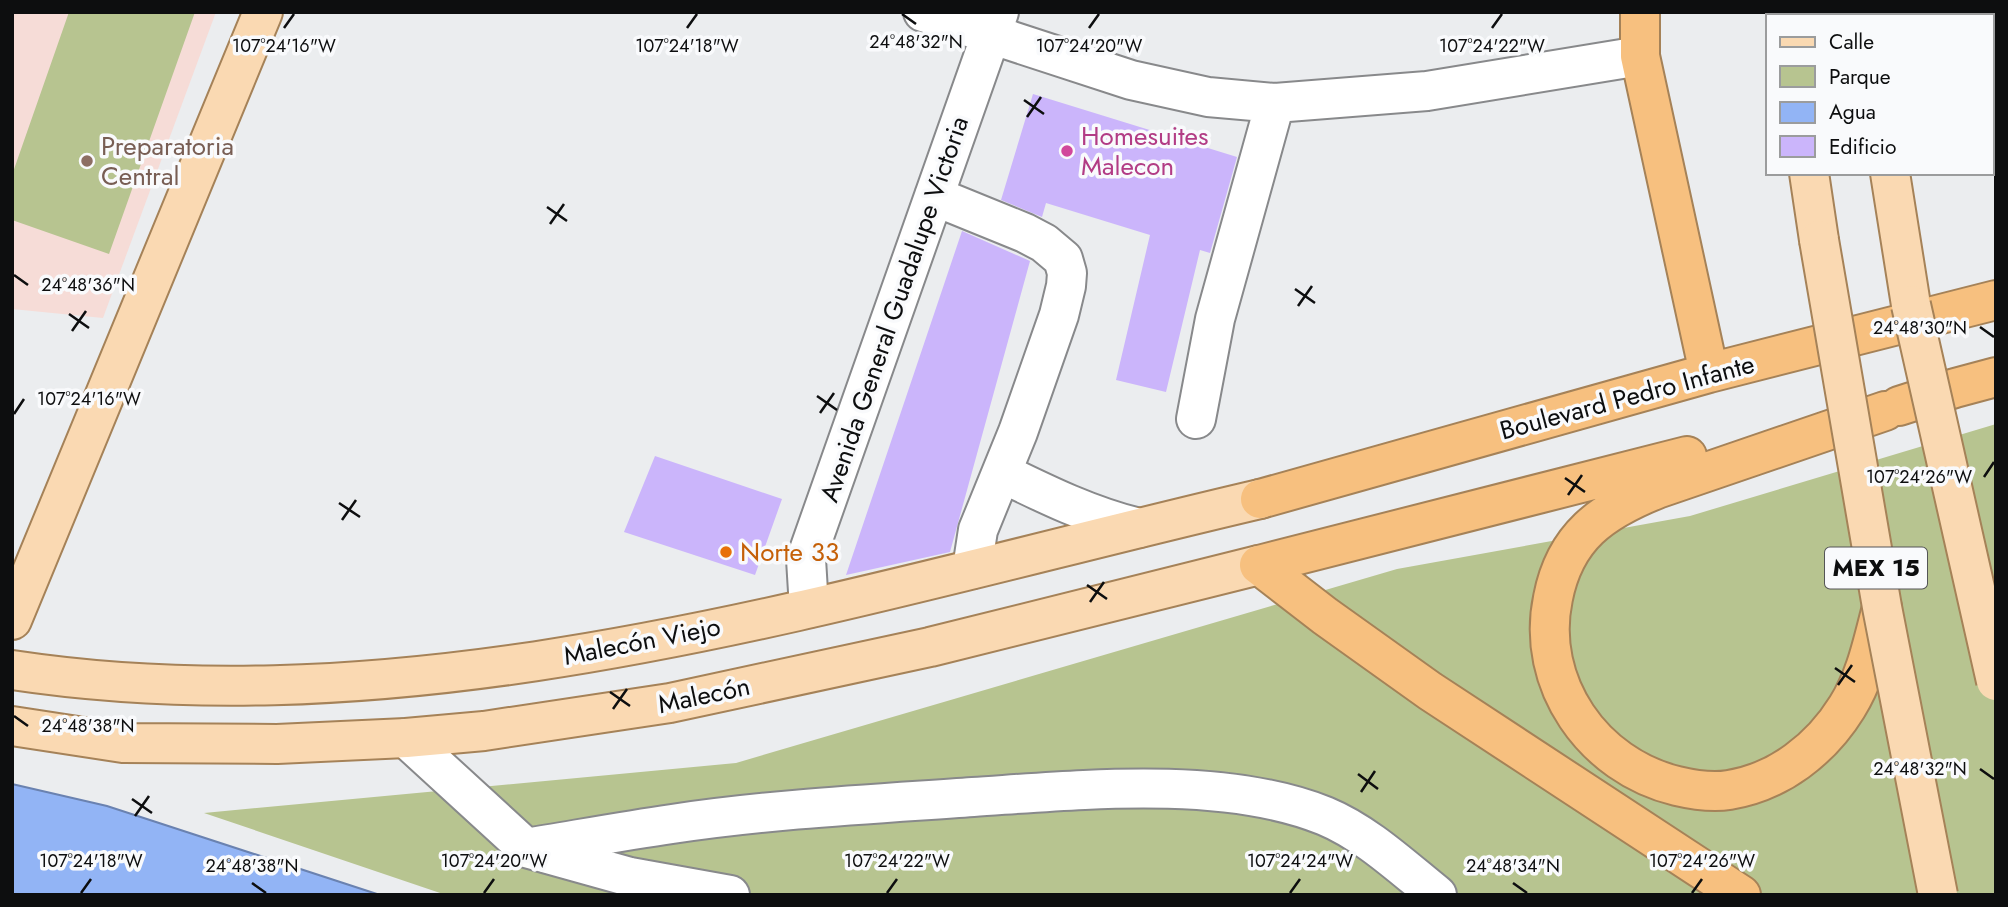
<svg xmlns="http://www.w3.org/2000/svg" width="2008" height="907" viewBox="0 0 2008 907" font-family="Jost,sans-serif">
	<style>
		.education { fill: #f6dcd7 }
		.green { fill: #b7c490 }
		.water { fill: #92b4f5; stroke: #6a82b0; stroke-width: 2 }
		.building { fill: #cbb5fb }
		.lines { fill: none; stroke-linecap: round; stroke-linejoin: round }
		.minor-casing { stroke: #88898b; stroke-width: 42 }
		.major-casing { stroke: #a58258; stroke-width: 42 }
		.highway-casing { stroke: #a58258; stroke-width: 42 }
		.minor { stroke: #fff; stroke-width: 38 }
		.major { stroke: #fad9b2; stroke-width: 38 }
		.highway { stroke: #f7c07f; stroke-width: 38 }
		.major-bridge-casing { stroke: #a58258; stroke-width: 42; stroke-linecap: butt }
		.major-bridge { stroke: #fad9b2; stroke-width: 38 }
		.ticks { fill: none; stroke: #0d0e0f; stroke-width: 2.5 }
		.hotel-dot { fill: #d1479c; stroke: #f9fafc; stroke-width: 2.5 }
		.education-dot { fill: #8d6e63; stroke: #f9fafc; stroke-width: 2.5 }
		.food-dot { fill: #e8710a; stroke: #f9fafc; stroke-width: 2.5 }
		.labels { text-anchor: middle; stroke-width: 7; stroke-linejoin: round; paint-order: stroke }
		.shield { fill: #f9fafc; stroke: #545556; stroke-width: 2 }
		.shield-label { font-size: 24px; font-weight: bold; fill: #0d0e0f }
		.hotel-label { font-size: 26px; fill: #b23c85; stroke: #f9fafc; text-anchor: start }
		.education-label { font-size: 26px; fill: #785e54; stroke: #f9fafc; text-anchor: start }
		.street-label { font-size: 26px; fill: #0d0e0f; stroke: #f9fafc }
		.food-label { font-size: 26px; fill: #c56008; stroke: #f9fafc; text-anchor: start }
		.ticks-label { font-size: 18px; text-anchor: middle; fill: #0d0e0f; stroke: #f9fafc; stroke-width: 7; stroke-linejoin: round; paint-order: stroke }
	</style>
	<rect width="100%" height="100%" fill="#ebedef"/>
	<!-- education -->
	<path class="education" d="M12 12H216L103 318 12 309Z"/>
	<!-- green -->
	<path class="green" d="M69 12H195L109 254 12 220V175Z
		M1996 424V895H446L204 813 736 763 1397 569 1690 516Z"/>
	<!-- water -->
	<path class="water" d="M12 784 107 806 380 895H12Z"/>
	<!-- building -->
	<path class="building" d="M1033 94 1237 157 1210 253 1200 250 1166 392 1116 380 1150 235 1046 203 1042 217 1001 200Z
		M962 231 1030 261 950 552 846 575Z
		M655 456 782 499 755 575 624 532Z"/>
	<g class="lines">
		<!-- minor casing -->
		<g class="minor-casing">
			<path id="minor" d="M923 12 1131 80 1208 97 1275 103 1427 91 1640 56
				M1992 132 1996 130
				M934 196 1025 233 1044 243 1063 259 1067 273 1066 286 1059 315 1018 432 978 530 972 569
				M1196 419 1215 319 1275 103
				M1002 473C1047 495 1090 516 1139 528
				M809 608 806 559 999 12
				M406 738 526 848 630 877 730 895
				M526 848C575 840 623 831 672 824 772 809 873 804 973 797 1080 790 1224 775 1325 816 1366 833 1402 867 1437 895"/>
		</g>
		<!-- major casing -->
		<g class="major-casing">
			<path id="major" d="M1786 12V16
				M1866 12 1867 16
				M1809 173 1819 240
				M1890 173 1911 305
				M12 620 263 12
				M12 670C431 733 856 593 1260 499
				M12 726 123 743 277 744 406 738 484 731 670 703 930 647 1259 565"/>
		</g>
		<!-- highway casing -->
		<g class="highway-casing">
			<path id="highway" d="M1640 12V56L1709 373
				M1899 406 1955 388 1996 377
				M1260 499 1709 373 1996 300
				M1259 565 1687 456
				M1259 565 1325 616 1430 691 1741 895
				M1882 607C1873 641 1866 677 1847 707 1821 749 1779 782 1729 790 1711 793 1694 790 1677 786 1593 766 1535 683 1553 598 1565 536 1602 511 1657 489L1885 411"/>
		</g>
		<!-- minor -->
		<use href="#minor" class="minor"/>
		<!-- major -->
		<use href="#major" class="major"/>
		<!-- highway -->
		<use href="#highway" class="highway"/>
		<!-- major-bridge casing -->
		<g class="major-bridge-casing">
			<path id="major-bridge" d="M1819 240 1882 607 1938 895
				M1911 305 1996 681"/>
		</g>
		<!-- major-bridge -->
		<use href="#major-bridge" class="major-bridge"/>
	</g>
	<!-- ticks -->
	<path class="ticks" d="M902 14 916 24M284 28 294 14M687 28 697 14M1089 28 1099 14M1492 28 1502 14M1024 100 1044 114M1027 117 1041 97M547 207 567 221M550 224 564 204M14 275 28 285M1295 289 1315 303M1298 306 1312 286M69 314 89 328M1980 327 1994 337M72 331 86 311M817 396 837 410M820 413 834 393M14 414 24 399M1984 477 1994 462M1565 478 1585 492M1568 495 1582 475M339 503 360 517M342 520 356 500M1087 585 1107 599M1090 602 1104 582M1835 668 1855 682M1838 685 1852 665M610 692 630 706M613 709 627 689M14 716 28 726M1980 769 1994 779M1358 774 1378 789M1361 792 1375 771M132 799 152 813M135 816 149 796M252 883 266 893M1513 883 1527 893M81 893 91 879M484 893 494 879M887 893 897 879M1290 893 1300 879M1692 893 1702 879"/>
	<!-- markers -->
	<circle class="hotel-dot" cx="1067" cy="151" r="7"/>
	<circle class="education-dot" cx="87" cy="161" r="7"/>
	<circle class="food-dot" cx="726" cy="552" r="7"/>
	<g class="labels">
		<!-- shield labels -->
		<rect class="shield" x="1825" y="547.5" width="102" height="41" rx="5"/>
		<g class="shield-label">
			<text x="1876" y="576">MEX 15</text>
		</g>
		<!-- hotel labels -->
		<g class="hotel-label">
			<text x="1081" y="145">Homesuites<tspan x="1081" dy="30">Malecon</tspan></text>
		</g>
		<!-- education labels -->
		<g class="education-label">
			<text x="101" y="155">Preparatoria<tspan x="101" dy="30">Central</tspan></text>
		</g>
		<!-- street labels -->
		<g class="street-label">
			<text transform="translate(894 309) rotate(-71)" y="9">Avenida General Guadalupe Victoria</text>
			<text transform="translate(1627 397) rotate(-15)" y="9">Boulevard Pedro Infante</text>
			<text transform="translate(642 641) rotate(-11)" y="9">Malecón Viejo</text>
			<text transform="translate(704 695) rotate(-12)" y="9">Malecón</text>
		</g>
		<!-- food labels -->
		<g class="food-label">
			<text x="740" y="561">Norte 33</text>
		</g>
	</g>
	<g class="ticks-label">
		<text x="916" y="48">24°48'32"N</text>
		<text x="284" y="52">107°24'16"W</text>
		<text x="687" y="52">107°24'18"W</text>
		<text x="1089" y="52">107°24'20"W</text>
		<text x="1492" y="52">107°24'22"W</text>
		<text x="88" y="291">24°48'36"N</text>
		<text x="1920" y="334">24°48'30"N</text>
		<text x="89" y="405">107°24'16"W</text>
		<text x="1919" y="483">107°24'26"W</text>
		<text x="88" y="732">24°48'38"N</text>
		<text x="1920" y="775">24°48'32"N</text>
		<text x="91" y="867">107°24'18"W</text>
		<text x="494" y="867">107°24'20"W</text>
		<text x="897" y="867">107°24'22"W</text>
		<text x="1300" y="867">107°24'24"W</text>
		<text x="1702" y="867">107°24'26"W</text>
		<text x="252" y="872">24°48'38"N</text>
		<text x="1513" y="872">24°48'34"N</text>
	</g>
	<!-- border -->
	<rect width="2008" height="907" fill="none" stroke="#0d0e0f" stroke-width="28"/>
	<!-- legend -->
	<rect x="1766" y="14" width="228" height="161" fill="#f9fafc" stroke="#9b9c9d" stroke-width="2"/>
	<rect x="1780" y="37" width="35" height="10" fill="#fad9b2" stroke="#9b9c9d" stroke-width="2"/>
	<text x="1829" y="49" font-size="21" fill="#0d0e0f">Calle</text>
	<rect x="1780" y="66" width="35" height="21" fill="#b7c490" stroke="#9b9c9d" stroke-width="2"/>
	<text x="1829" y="84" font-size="21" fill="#0d0e0f">Parque</text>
	<rect x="1780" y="102" width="35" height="21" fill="#92b4f5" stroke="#9b9c9d" stroke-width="2"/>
	<text x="1829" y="119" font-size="21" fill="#0d0e0f">Agua</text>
	<rect x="1780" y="136" width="35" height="21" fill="#cbb5fb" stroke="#9b9c9d" stroke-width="2"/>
	<text x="1829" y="154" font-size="21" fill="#0d0e0f">Edificio</text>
</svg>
